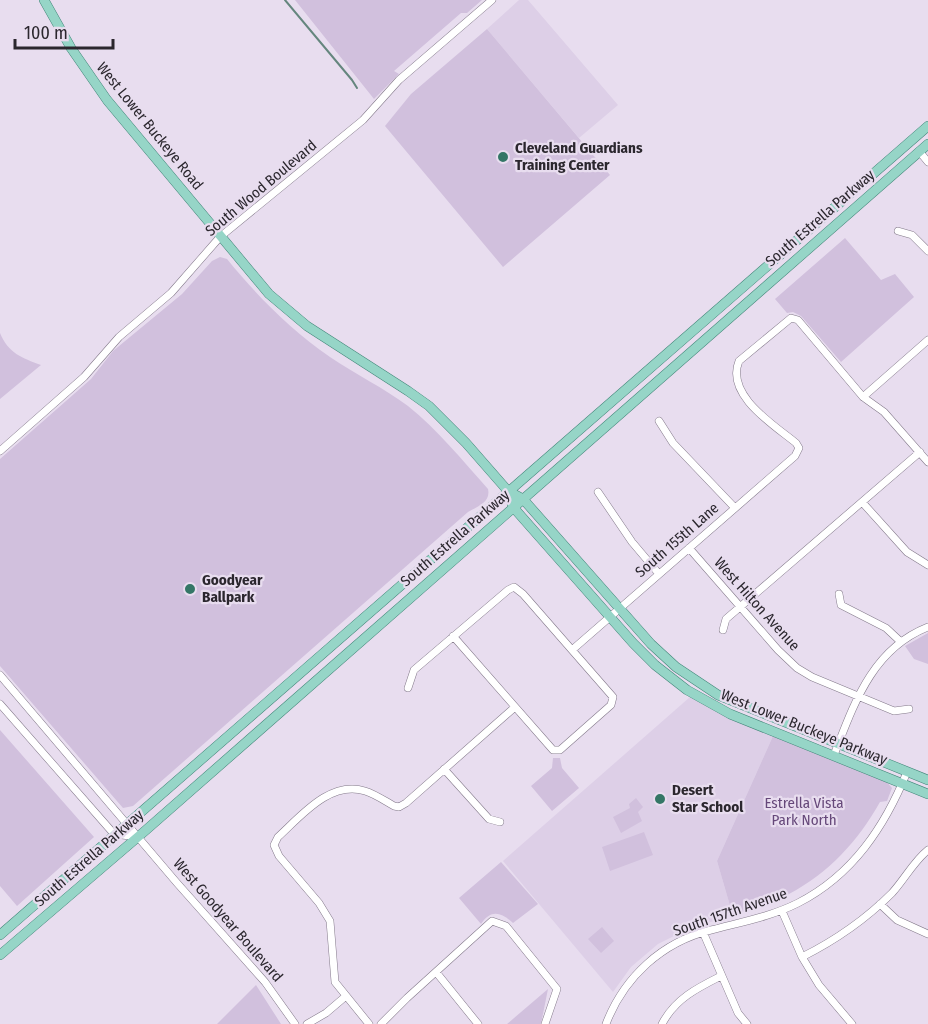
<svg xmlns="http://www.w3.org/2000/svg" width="928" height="1024" viewBox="0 0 928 1024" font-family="'Fira Sans Condensed',sans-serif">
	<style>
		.built { fill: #ddcfe7 }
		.green { fill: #d1c0dd }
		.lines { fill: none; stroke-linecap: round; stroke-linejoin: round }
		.stream { stroke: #65867e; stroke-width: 2 }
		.minor-casing { stroke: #83798a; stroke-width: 8 }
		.major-casing { stroke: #438679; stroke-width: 10 }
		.minor { stroke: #fff; stroke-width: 7 }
		.major { stroke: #96d5c7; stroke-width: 9 }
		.poi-dot { fill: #347666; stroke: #e8ddef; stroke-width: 2 }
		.labels { text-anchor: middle; stroke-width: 4.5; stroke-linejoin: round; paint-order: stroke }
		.street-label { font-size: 15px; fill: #2b272e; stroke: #e8ddef }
		.poi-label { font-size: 15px; font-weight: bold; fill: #2b272e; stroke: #e8ddef; text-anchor: start }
		.park-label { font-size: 15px; fill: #66487a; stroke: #e8ddef }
	</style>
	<rect width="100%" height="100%" fill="#e8ddef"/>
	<!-- built -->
	<path class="built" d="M519 0H528L618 105 579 138 487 29Z
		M690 697 722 715 773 736 717 861 733 916 692 927 658 944 631 967 613 992 503 861Z"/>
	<!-- green -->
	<path class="green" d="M295 0H482L467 13H461L394 71 399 74 374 99Z
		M487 29 610 175 503 267 385 126 411 94Z
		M845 238 881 280 895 274 914 297 841 362 801 316 793 312 787 313 775 299Z
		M220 257 227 259C258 297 290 329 330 357 355 374 384 388 408 406 438 430 462 460 488 489 491 502 478 506 468 512L133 806 123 808 0 666V459L91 379 113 351 182 294 212 261Z
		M0 333C8 353 22 358 41 365L0 399Z
		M928 633V664L914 659 905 646Z
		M0 730 94 837 17 906 0 886Z
		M773 736 886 781 892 788 887 801 880 802C858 841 829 873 789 894 777 899 759 902 749 908 743 912 742 915 733 916L717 861Z
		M553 758H560L562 768 579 788 552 811 531 786 552 768Z
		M636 798 643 807 638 812 642 821 621 833 613 817 630 808 629 804Z
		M644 832 653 855 610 871 602 847Z
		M501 862 538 904 513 923C501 912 491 909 481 924L459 898Z
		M602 927 614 941 601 953 588 939Z
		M256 985 281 1024H217Z
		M548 989 541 1024H507Z"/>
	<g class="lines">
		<!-- stream -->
		<path class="stream" d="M285 0 352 80 357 88"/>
		<!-- minor casing -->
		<g class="minor-casing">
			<path id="minor" d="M919 151 928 162
				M898 231 912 235 928 251
				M863 397 928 340
				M659 421 673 443 735 508
				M0 451 84 377 119 337 171 293 220 237 363 120 399 80 492 0
				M598 492 632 542 659 574
				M862 502 907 552 928 565
				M689 548 778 650 797 668 812 677 894 711 909 709
				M839 594 841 605 886 628 901 642
				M723 630 726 619 920 452
				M572 650 795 456 799 448 796 443C774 425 725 395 739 361L791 318 798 320 863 397 884 412 928 462
				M0 675 177 883 265 982 295 1024
				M408 688 414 670 508 590 514 587 523 594 613 697 611 705 560 750H553L453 636
				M0 704 114 834 138 837
				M834 755C854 704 872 649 928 627
				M444 769 489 819 500 822
				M880 904 897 920 928 934
				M782 911 802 957 819 985 852 1024
				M703 932 738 1013 747 1024
				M802 957C836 940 865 920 892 893 904 880 914 861 928 850
				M436 972 478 1024
				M307 1024 326 1013 346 996
				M369 1024 335 982 330 921 319 903 279 856 274 845 278 837C301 816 330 780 365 791 375 794 385 801 394 806L399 807 406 803 515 707
				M381 1024 407 998 492 921 506 926 557 989 545 1024
				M606 1024C624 977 662 942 711 930 741 922 770 917 798 903 853 875 885 826 907 772
				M662 1024C675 999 697 988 721 976"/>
		</g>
		<!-- major casing -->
		<g class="major-casing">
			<path id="major" d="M44 0 71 48 107 100 269 294 307 326 408 391 429 406 466 443 508 491 523 499 651 644 676 667 718 695 928 780
				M508 491 513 507 633 643 655 665 687 690 730 714 928 794
				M0 935 928 126
				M0 955 146 830 928 144"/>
		</g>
		<!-- minor -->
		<use href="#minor" class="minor"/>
		<!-- major -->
		<use href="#major" class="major"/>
	</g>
	<!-- markers -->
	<g class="poi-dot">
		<circle cx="503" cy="157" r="6"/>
		<circle cx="190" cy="589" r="6"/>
		<circle cx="660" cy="799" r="6"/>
	</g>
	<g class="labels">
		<!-- street labels -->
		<g class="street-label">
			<text transform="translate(150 126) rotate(51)" y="5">West Lower Buckeye Road</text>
			<text transform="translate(261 188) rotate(-40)" y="5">South Wood Boulevard</text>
			<text transform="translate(820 218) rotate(-41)" y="5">South Estrella Parkway</text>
			<text transform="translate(455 538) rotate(-41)" y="5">South Estrella Parkway</text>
			<text transform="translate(677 540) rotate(-41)" y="5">South 155th Lane</text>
			<text transform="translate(757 604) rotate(48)" y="5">West Hilton Avenue</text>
			<text transform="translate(804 727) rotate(22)" y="5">West Lower Buckeye Parkway</text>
			<text transform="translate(89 858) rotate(-41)" y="5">South Estrella Parkway</text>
			<text transform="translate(730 912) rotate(-19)" y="5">South 157th Avenue</text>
			<text transform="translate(228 920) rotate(49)" y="5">West Goodyear Boulevard</text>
		</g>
		<!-- poi labels -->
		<g class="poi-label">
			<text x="515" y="153">Cleveland Guardians<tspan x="515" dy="17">Training Center</tspan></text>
			<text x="202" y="585">Goodyear<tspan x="202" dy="17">Ballpark</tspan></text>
			<text x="672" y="795">Desert<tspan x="672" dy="17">Star School</tspan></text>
		</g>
		<!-- park labels -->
		<g class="park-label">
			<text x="804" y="808">Estrella Vista<tspan x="804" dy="17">Park North</tspan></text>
		</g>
	</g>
	<!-- scale -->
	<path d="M15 39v9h98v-9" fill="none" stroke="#2b272e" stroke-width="3"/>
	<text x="24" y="39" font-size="18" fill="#2b272e" stroke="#e8ddef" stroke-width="4.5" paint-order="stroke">100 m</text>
</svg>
